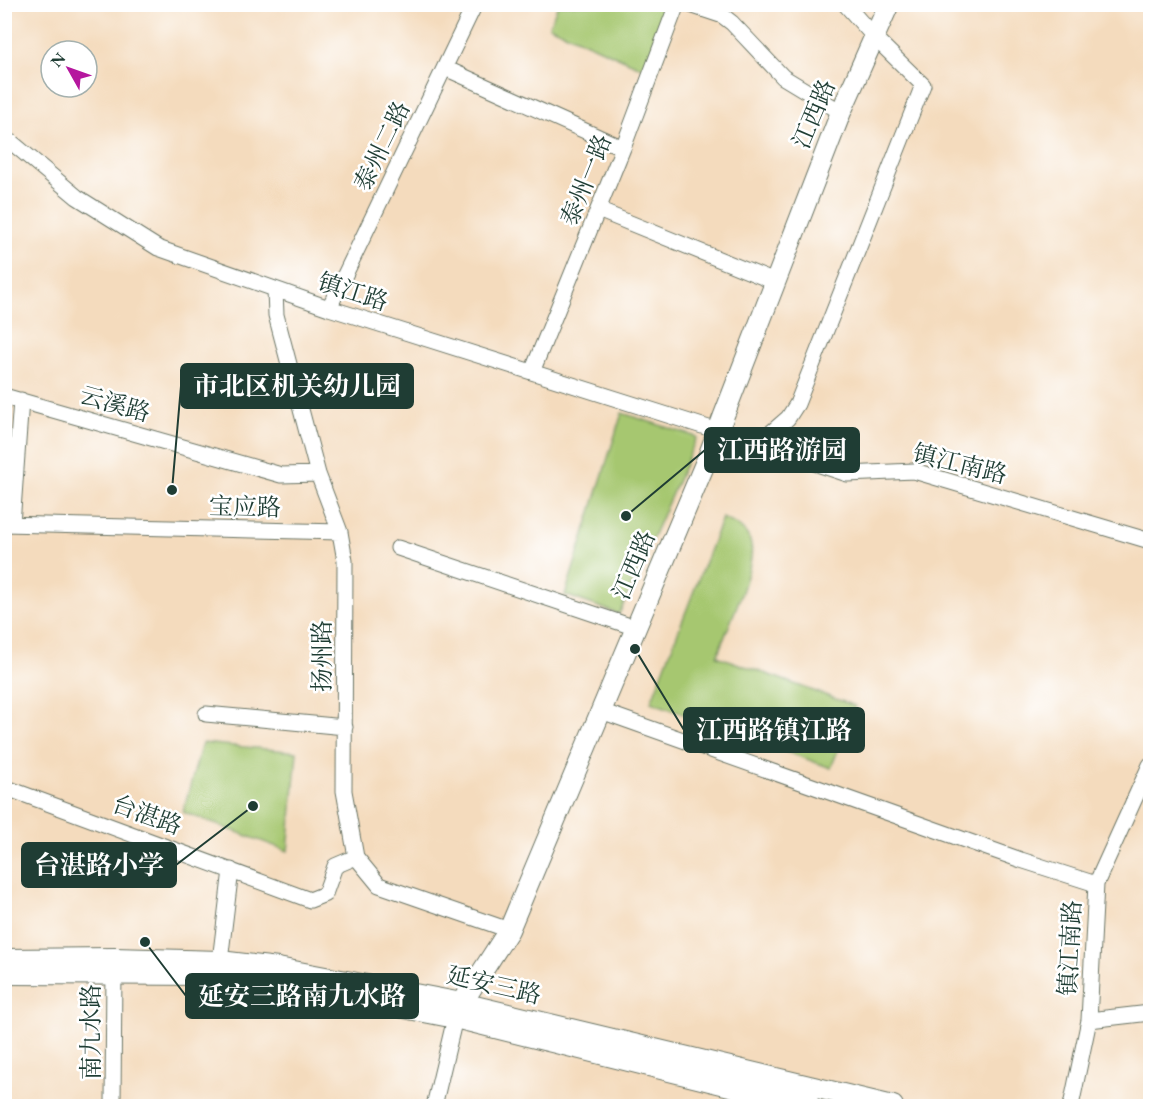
<svg xmlns="http://www.w3.org/2000/svg" width="1155" height="1111" viewBox="0 0 1155 1111" font-family="'EB Garamond','Noto Serif SC',serif">
	<style>
		.green { fill: #a6c76f; stroke: #628252; stroke-width: 1.5 }
		.lines { fill: none; stroke-linecap: round; stroke-linejoin: round }
		.minor-casing { stroke: #6a7464; stroke-width: 17 }
		.major-casing { stroke: #6a7464; stroke-width: 22 }
		.minor { stroke: #fff; stroke-width: 15 }
		.major { stroke: #fff; stroke-width: 20 }
		.labels { text-anchor: middle; stroke-width: 5; stroke-linejoin: round; paint-order: stroke }
		.street-label { font-size: 24px; fill: #1f3d34; stroke: #fff }
		.leader { fill: none; stroke: #1f3d34; stroke-width: 2 }
		.callout-dot { fill: #1f3d34; stroke: #fff; stroke-width: 2 }
		.callout { fill: #1f3d34; stroke: #1f3d34; stroke-width: 2 }
		.callout-label { font-size: 26px; text-anchor: middle; font-weight: bold; fill: #fff }
	</style>
	<rect width="100%" height="100%" fill="#fff"/>
	<filter id="ink" filterUnits="userSpaceOnUse"><feTurbulence type="fractalNoise" baseFrequency=".0167" numOctaves="2"/><feDisplacementMap in="SourceGraphic" scale="12" xChannelSelector="R" yChannelSelector="G"/><feConvolveMatrix kernelMatrix="1 2 1 2 8 2 1 2 1" color-interpolation-filters="sRGB"/></filter>
	<filter id="wash" filterUnits="userSpaceOnUse"><feTurbulence type="fractalNoise" baseFrequency=".008" numOctaves="4" result="noise"/><feDisplacementMap in="SourceGraphic" scale="24" xChannelSelector="R" yChannelSelector="G"/><feGaussianBlur stdDeviation="1.35" result="paint"/><feColorMatrix in="noise" values="0 0 0 0 0 0 0 0 0 0 0 0 0 0 0 0 0 1.4 0 .05"/><feComposite in="paint" operator="in"/></filter>
	<g filter="url(#wash)">
		<rect width="100%" height="100%" fill="#f4dbbd"/>
		<!-- green -->
		<path class="green" d="M665 4 672 7 647 70 549 26 558 5Z
			M622 413 697 437 619 614 565 595Z
			M722 518C734 523 749 530 751 545 756 568 726 631 717 656L855 706 831 768 651 702Z
			M202 743 297 752 288 851 183 812Z"/>
	</g>
	<g filter="url(#ink)">
		<g class="lines">
			<!-- minor casing -->
			<g class="minor-casing">
				<path id="minor" d="M687 4 723 16 732 23 783 77 841 112
					M445 68 623 148
					M4 136 77 197 158 248 329 308 718 431 847 474 914 471 1150 541
					M598 210 775 282
					M275 290 276 315 318 474 340 532 345 561 344 791 356 857 379 885 509 930
					M329 308 475 4
					M532 372 623 148 677 4
					M4 396 281 475 318 474
					M758 444 788 418 797 404 923 85 875 38 845 4
					M4 524 340 532
					M12 524 21 400
					M398 548 636 628
					M601 711 1021 860 1096 884
					M206 714 345 727
					M4 787 310 900 325 894 335 866 356 857
					M220 961 231 870
					M1089 1020 1150 1013
					M113 1106 114 966
					M434 1106 455 1018
					M1071 1106 1089 1020 1096 884 1150 765"/>
			</g>
			<!-- major casing -->
			<g class="major-casing">
				<path id="major" d="M4 959 114 958 220 961 278 968 462 1003 893 1106
					M4 974 218 975 276 983 455 1018 811 1106
					M455 1018 462 1003 509 930 709 454 841 112 889 4"/>
			</g>
			<!-- minor -->
			<use href="#minor" class="minor"/>
			<!-- major -->
			<use href="#major" class="major"/>
		</g>
	</g>
	<g class="labels">
		<!-- street labels -->
		<g class="street-label">
			<text transform="translate(814 114) rotate(-67)" y="8">江西路</text>
			<text transform="translate(382 146) rotate(-64)" y="8">泰州二路</text>
			<text transform="translate(586 180) rotate(-68)" y="8">泰州一路</text>
			<text transform="translate(353 292) rotate(18)" y="8">镇江路</text>
			<text transform="translate(115 404) rotate(16)" y="8">云溪路</text>
			<text transform="translate(960 464) rotate(14)" y="8">镇江南路</text>
			<text transform="translate(245 507) rotate(1)" y="8">宝应路</text>
			<text transform="translate(634 565) rotate(-67)" y="8">江西路</text>
			<text transform="translate(322 656) rotate(-90)" y="8">扬州路</text>
			<text transform="translate(147 815) rotate(20)" y="8">台湛路</text>
			<text transform="translate(1070 948) rotate(-87)" y="8">镇江南路</text>
			<text transform="translate(494 985) rotate(13)" y="8">延安三路</text>
			<text transform="translate(91 1032) rotate(-90)" y="8">南九水路</text>
		</g>
	</g>
	<!-- callouts -->
	<path class="leader" d="M172 490L181 386M626 516L705 450M635 649L684 730M253 806L176 865M145 942L186 996"/>
	<g class="callout-dot">
		<circle cx="172" cy="490" r="6"/>
		<circle cx="626" cy="516" r="6"/>
		<circle cx="635" cy="649" r="6"/>
		<circle cx="253" cy="806" r="6"/>
		<circle cx="145" cy="942" r="6"/>
	</g>
	<g class="callout">
		<rect x="181" y="364" width="232" height="44" rx="6"/>
		<rect x="705" y="428" width="154" height="44" rx="6"/>
		<rect x="684" y="708" width="180" height="44" rx="6"/>
		<rect x="22" y="843" width="154" height="44" rx="6"/>
		<rect x="186" y="974" width="232" height="44" rx="6"/>
	</g>
	<g class="callout-label">
		<text x="297" y="395">市北区机关幼儿园</text>
		<text x="782" y="459">江西路游园</text>
		<text x="774" y="739">江西路镇江路</text>
		<text x="99" y="874">台湛路小学</text>
		<text x="302" y="1005">延安三路南九水路</text>
	</g>
	<!-- margin -->
	<rect width="1155" height="1111" fill="none" stroke="#fff" stroke-width="24"/>
	<!-- north arrow -->
	<g transform="translate(69 69) rotate(310)"><circle r="28" fill="#ffffff" stroke="#a5b1ae" stroke-width="1.5"/>
	<path d="M0-4.5L10 22L0 15L-10 22Z" fill="#b5179e"/>
	<text y="-9" font-size="16" font-weight="bold" text-anchor="middle" fill="#1f3d34">N</text>
	</g>
</svg>
